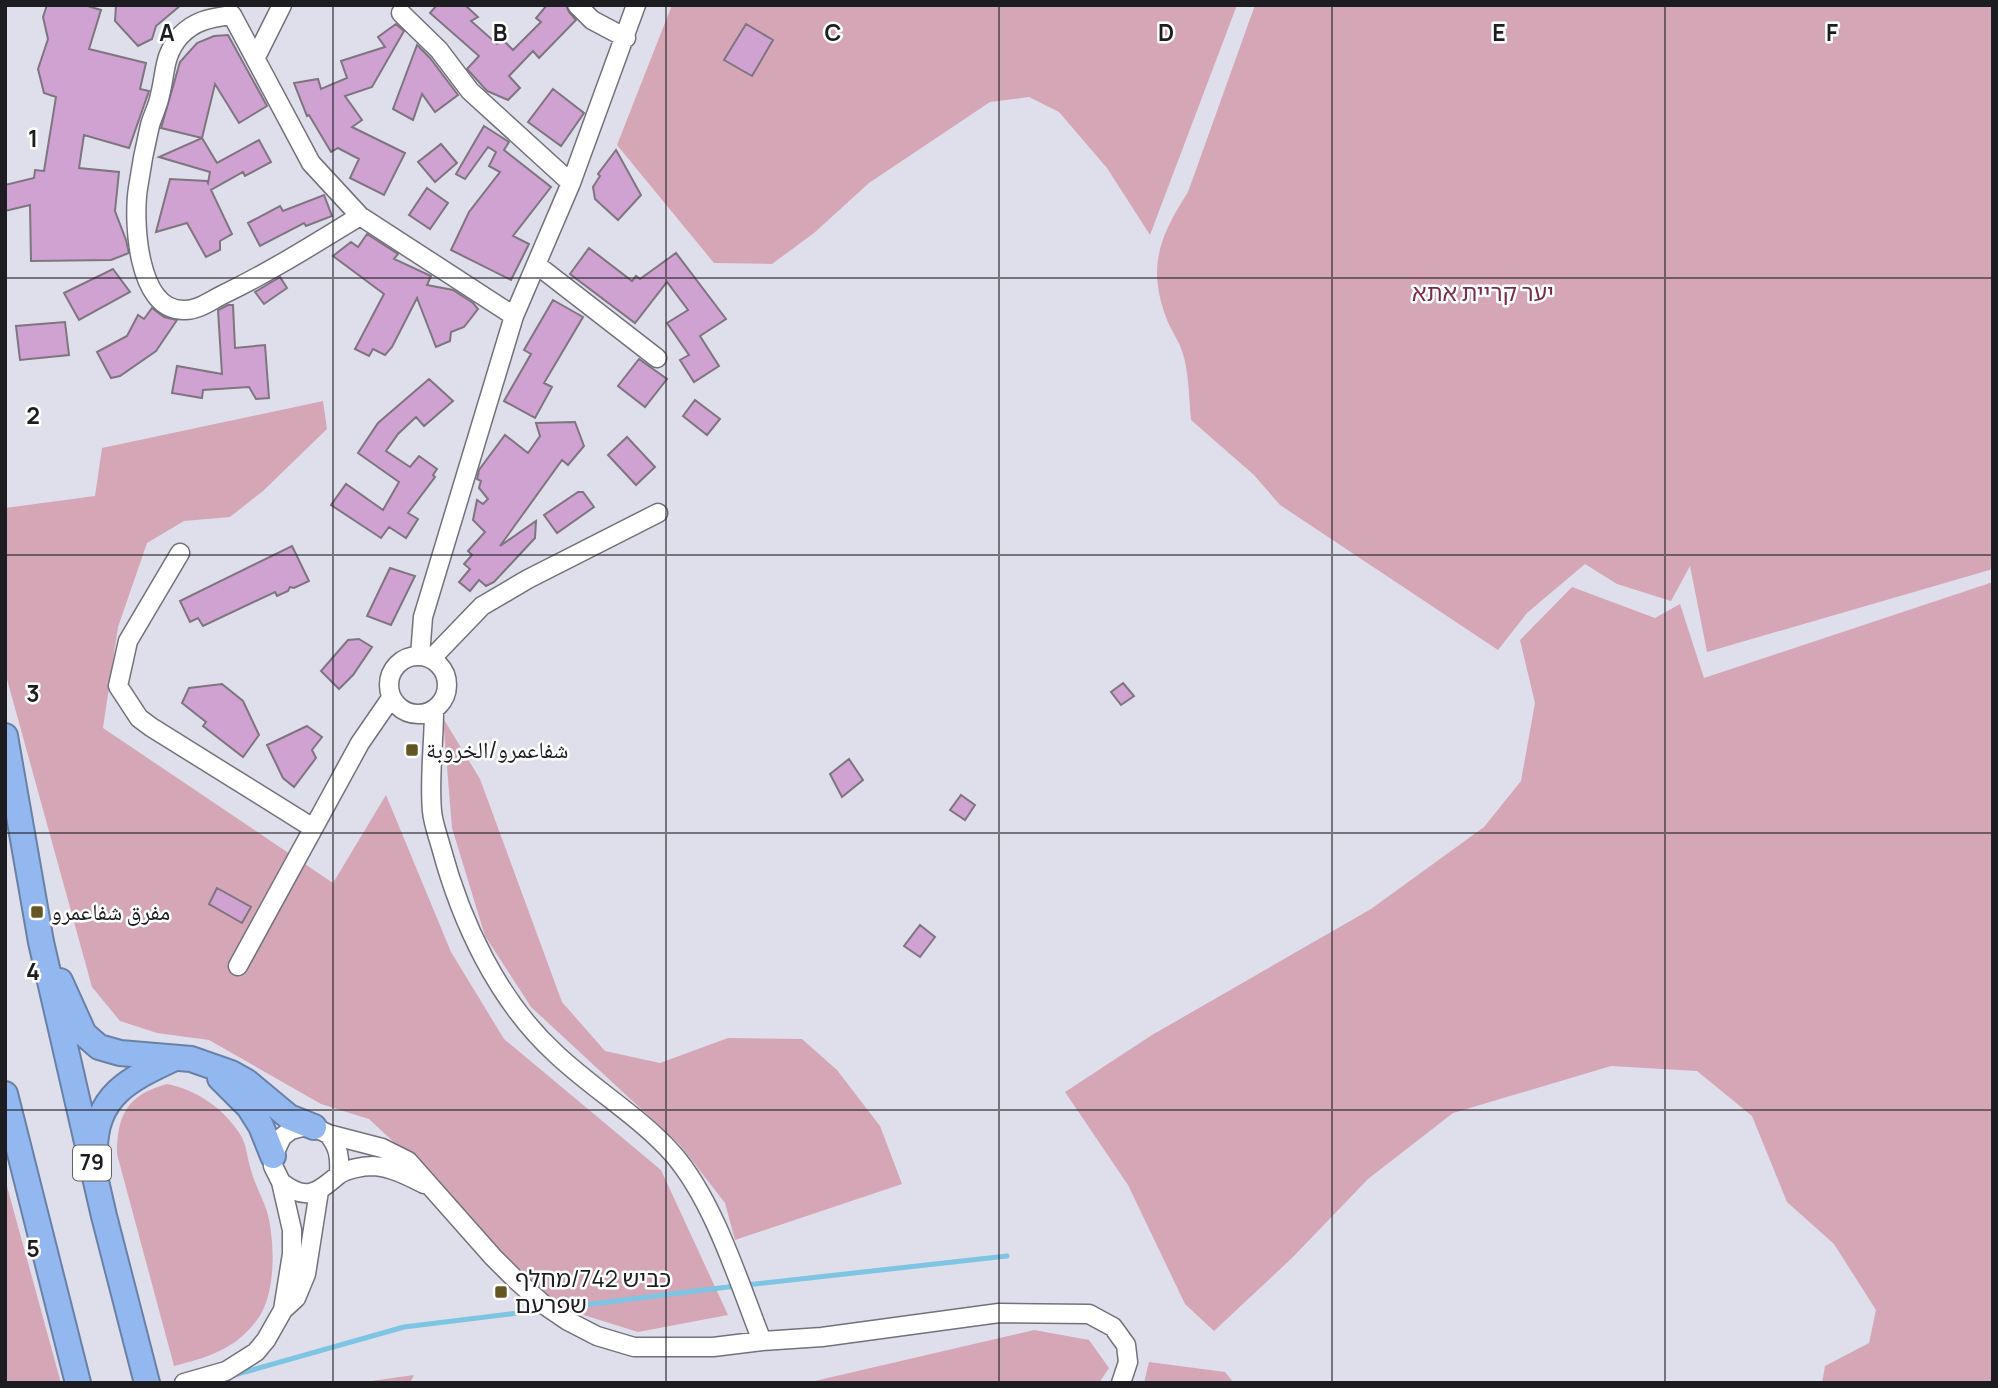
<svg xmlns="http://www.w3.org/2000/svg" width="1998" height="1388" viewBox="0 0 1998 1388" font-family="Manrope,'Noto Naskh Arabic','Noto Sans Hebrew',sans-serif">
	<style>
		.green { fill: #d5a7b6 }
		.lines { fill: none; stroke-linecap: round; stroke-linejoin: round }
		.stream { stroke: #7dc5e2; stroke-width: 5 }
		.building { fill: #cfa2d2; stroke: #7e757f; stroke-width: 2 }
		.minor-casing { stroke: #73717d; stroke-width: 21 }
		.highway-casing { stroke: #6a81a7; stroke-width: 28 }
		.minor { stroke: #fff; stroke-width: 18 }
		.highway { stroke: #93b7ef; stroke-width: 24 }
		.grid { fill: none; stroke: #1d1c21; stroke-width: 2; stroke-opacity: 0.55 }
		.poi-dot { fill: #635622; stroke: #fff; stroke-width: 2.5 }
		.labels { text-anchor: middle; stroke-width: 5; stroke-linejoin: round; paint-order: stroke }
		.shield { fill: #fff; stroke: #616064; stroke-width: 2 }
		.shield-label { font-size: 21px; font-weight: bold; fill: #1d1c21 }
		.park-label { font-size: 23px; fill: #782b4c; stroke: #fff }
		.poi-label { font-size: 23px; fill: #1d1c21; stroke: #fff; text-anchor: start }
		.grid-label { font-size: 23px; text-anchor: middle; font-weight: bold; fill: #1d1c21; stroke: #fff; stroke-width: 5; stroke-linejoin: round; paint-order: stroke }
	</style>
	<rect width="100%" height="100%" fill="#dfdeeb"/>
	<!-- green -->
	<path class="green" d="M672 5H1237L1150 235 1107 168 1059 112 1029 97 990 102 869 183 814 233 772 264 714 263 617 145Z
		M1255 5H1993V569L1707 652 1690 566 1671 601 1617 584 1585 564 1527 613 1498 650 1280 505 1254 475 1191 420C1189 400 1189 370 1182 351 1178 339 1170 329 1166 317 1147 266 1160 236 1188 192Z
		M323 401 327 429 263 491 230 517 184 521 147 543 118 627 103 728 333 883 386 795 451 952 504 1039 661 1170 728 1315 638 1332 574 1312 508 1270 416 1163 369 1119 321 1104 209 1040 157 1033 120 1021 92 987 5 672V508L95 496 102 448Z
		M1993 582V1383H1822L1825 1366 1869 1343 1876 1310 1834 1244 1787 1202 1752 1116 1697 1071 1611 1066 1453 1113 1368 1179 1292 1258 1214 1331 1185 1304 1128 1185 1065 1092 1152 1035 1371 909 1484 827 1521 781 1535 703 1520 640 1572 587 1655 618 1680 604 1704 678Z
		M443 718 480 779 562 1002 605 1051 660 1063 728 1038 802 1039 837 1070 880 1126 902 1184 735 1240 725 1203 680 1145 531 1007 485 936 452 828Z
		M167 1084C197 1090 223 1108 240 1134 247 1145 247 1158 251 1170 255 1186 264 1200 268 1215 275 1245 276 1295 257 1320 236 1349 207 1358 174 1366L117 1154C117 1115 127 1095 167 1084Z
		M5 1179 61 1383H5Z
		M1034 1330 1089 1340 1109 1368 1099 1383H806Z
		M1149 1362 1225 1372 1234 1383H1144Z
		M414 1375 410 1383H357Z"/>
	<g class="lines">
		<!-- stream -->
		<path class="stream" d="M746 1285 1007 1256
			M559 1308 736 1286
			M234 1375 404 1327 542 1310"/>
	</g>
	<!-- building -->
	<path class="building" d="M47 5H84L101 10 89 49 146 63 140 89 149 91 129 148 84 135 79 168 119 172 115 211 126 240 129 253 111 260 31 261 30 205 5 211V185L34 178 35 170 44 171 56 97 44 93 38 69 48 39 43 17Z
		M116 5H181L156 26 152 39 138 46 115 21Z
		M437 5H465L478 17 471 21 497 44 502 39 513 50 541 22 536 18 547 5H566L569 12 576 20 539 58 533 51 509 76 520 88 508 100 487 91 467 69 479 56 430 13Z
		M396 24 404 31 372 87 345 96 362 120 352 127 405 153 384 195 350 178 359 159 338 148 331 152 309 115 307 116 294 83 318 79 321 89 347 78 341 61 385 47 378 37Z
		M746 24 773 40 752 76 724 60Z
		M228 35 267 106 239 123 215 84 202 138 161 128 180 62 197 43 214 36Z
		M417 45 430 58 458 95 435 112 422 94 413 120 393 109Z
		M553 89 584 113 561 146 528 122Z
		M484 126 509 142 504 150 551 187 513 236 529 244 511 280 451 250 469 212 500 172 489 166 496 152 488 147 465 179 456 174Z
		M202 138 217 163 259 140 271 162 245 176 243 172 211 190 232 234 220 241V250L206 257 187 223 156 232 170 179 207 181 208 183 210 172 159 157Z
		M441 144 457 163 435 182 418 162Z
		M616 150 641 195 618 220 595 199 593 187 600 176 598 174Z
		M427 188 448 203 430 229 409 215Z
		M324 195 332 216 306 226 304 223 260 246 248 223 280 206 283 211Z
		M367 234 398 254 394 259 431 276 427 285 453 290 473 303 478 309 464 327 451 332 450 341 436 347 417 298 392 347 385 355 373 349 369 356 355 349 384 294 333 256 351 242 358 247Z
		M589 248 632 281 636 276 640 279 676 253 726 319 700 336 719 366 694 382 680 360 689 355 667 323 688 310 667 282 635 323 570 274Z
		M113 269 130 292 79 320 64 293Z
		M280 277 287 288 264 304 255 292Z
		M553 300 583 317 544 383 552 387 535 418 504 401 531 354 524 350Z
		M228 305H233L235 348 265 345 269 398 256 399 249 387 203 390 202 398 172 393 177 366 222 374 218 310Z
		M152 308 164 317 177 320 156 351 120 376 111 378 97 352 127 336 138 315 144 319Z
		M65 322 69 355 20 360 16 326Z
		M639 359 667 379 645 407 618 386Z
		M429 379 453 401 424 426 416 417 398 434 386 451 410 467 419 456 437 469 433 475 435 477 408 513 418 519 406 538 389 527 381 538 331 505 346 484 383 510 399 482 358 453 378 423Z
		M695 400 720 419 707 435 683 416Z
		M575 422 584 446 568 465 562 460 500 546 536 521 535 538 494 582 486 586 479 580 470 591 459 582 470 569 464 564 472 555 468 551 485 532 473 520 477 500 483 504 488 499 479 488 481 481 477 479 479 470 505 435 528 453 540 436 536 423Z
		M627 437 655 467 636 485 608 455Z
		M578 492H583L594 507 557 533 544 515Z
		M292 546 309 581 294 588 290 587 288 591 277 596 275 592 203 626 198 618 190 622 180 601Z
		M390 568 415 576 391 625 367 616Z
		M359 639 372 647 353 675 339 689 321 671 348 640Z
		M1123 683 1134 696 1121 705 1111 692Z
		M222 684 243 701 259 735 243 757 203 726 206 722 182 703 189 688Z
		M307 726 322 737 312 750 316 758 294 787 283 778 267 745Z
		M849 759 863 780 842 797 830 774Z
		M961 795 975 805 965 820 950 810Z
		M217 888 251 907 242 923 209 904Z
		M920 925 935 937 920 957 904 946Z"/>
	<g class="lines">
		<!-- minor casing -->
		<g class="minor-casing">
			<path id="minor" d="M577 5 592 20 626 38
				M401 13 439 50 470 91 571 183
				M256 57 282 5
				M360 216C314 244 270 272 222 295 210 301 197 311 183 310 137 310 133 220 138 188 141 167 145 146 150 125 153 115 158 106 160 95 166 72 163 56 180 36 195 20 211 18 232 15L311 163 360 216 514 316
				M537 265 657 358
				M180 553 128 641 118 686 139 718 151 727 313 828
				M389 685a29 29 0 1 1 58 0a29 29 0 1 1-58 0Z
				M420 656 423 617 514 316 571 183 636 5
				M431 659 482 606 528 579 658 513
				M434 710C434 743 429 778 432 811 433 823 438 836 441 847 461 922 498 1001 556 1054 593 1089 639 1116 673 1154 714 1201 739 1283 762 1341
				M238 966 360 743 391 698
				M328 1134C339 1147 340 1158 339 1174
				M281 1182C305 1201 316 1194 337 1176 345 1169 363 1166 373 1166 391 1167 408 1176 424 1184
				M283 1310 292 1254V1230L281 1182 273 1166V1156L282 1137 291 1130 302 1127H314L328 1134 382 1148 408 1161 493 1257 516 1280 543 1304 568 1321 597 1336 634 1347H713L762 1341 822 1337 999 1313 1089 1314 1113 1327 1126 1345 1128 1362 1121 1383
				M184 1383 226 1371 256 1352 266 1340 283 1310 296 1298 306 1274 319 1191"/>
		</g>
		<!-- highway casing -->
		<g class="highway-casing">
			<path id="highway" d="M5 736 41 942 104 1216 147 1383
				M60 981 84 1034 99 1047 120 1053 191 1059 231 1073 247 1082 289 1117 314 1127
				M220 1078 249 1107 261 1126 273 1156
				M5 1094 78 1383
				M95 1150C95 1095 130 1079 175 1058"/>
		</g>
		<!-- minor -->
		<use href="#minor" class="minor"/>
		<!-- highway -->
		<use href="#highway" class="highway"/>
	</g>
	<!-- grid -->
	<path class="grid" d="M333 5V1383M666 5V1383M999 5V1383M1332 5V1383M1665 5V1383M5 278H1993M5 555H1993M5 833H1993M5 1110H1993"/>
	<!-- markers -->
	<g class="poi-dot">
		<rect x="405" y="743" width="14" height="14" rx="3.5"/>
		<rect x="30" y="905" width="14" height="14" rx="3.5"/>
		<rect x="494" y="1285" width="14" height="14" rx="3.5"/>
	</g>
	<g class="labels">
		<!-- shield labels -->
		<rect class="shield" x="73" y="1145.5" width="38" height="35" rx="5"/>
		<g class="shield-label">
			<text x="92" y="1170">79</text>
		</g>
		<!-- park labels -->
		<g class="park-label">
			<text x="1483" y="301">יער קריית אתא</text>
		</g>
		<!-- poi labels -->
		<g class="poi-label">
			<text x="426" y="758">شفاعمرو/الخروبة</text>
			<text x="51" y="920">مفرق شفاعمرو</text>
			<text x="515" y="1287">כביש 742/מחלף<tspan x="515" dy="26">שפרעם</tspan></text>
		</g>
	</g>
	<g class="grid-label">
		<text x="167" y="41">A</text>
		<text x="500" y="41">B</text>
		<text x="833" y="41">C</text>
		<text x="1166" y="41">D</text>
		<text x="1499" y="41">E</text>
		<text x="1832" y="41">F</text>
		<text x="33" y="147">1</text>
		<text x="33" y="424">2</text>
		<text x="33" y="702">3</text>
		<text x="33" y="980">4</text>
		<text x="33" y="1257">5</text>
	</g>
	<!-- border -->
	<rect width="1998" height="1388" fill="none" stroke="#1d1c21" stroke-width="14"/>
</svg>
